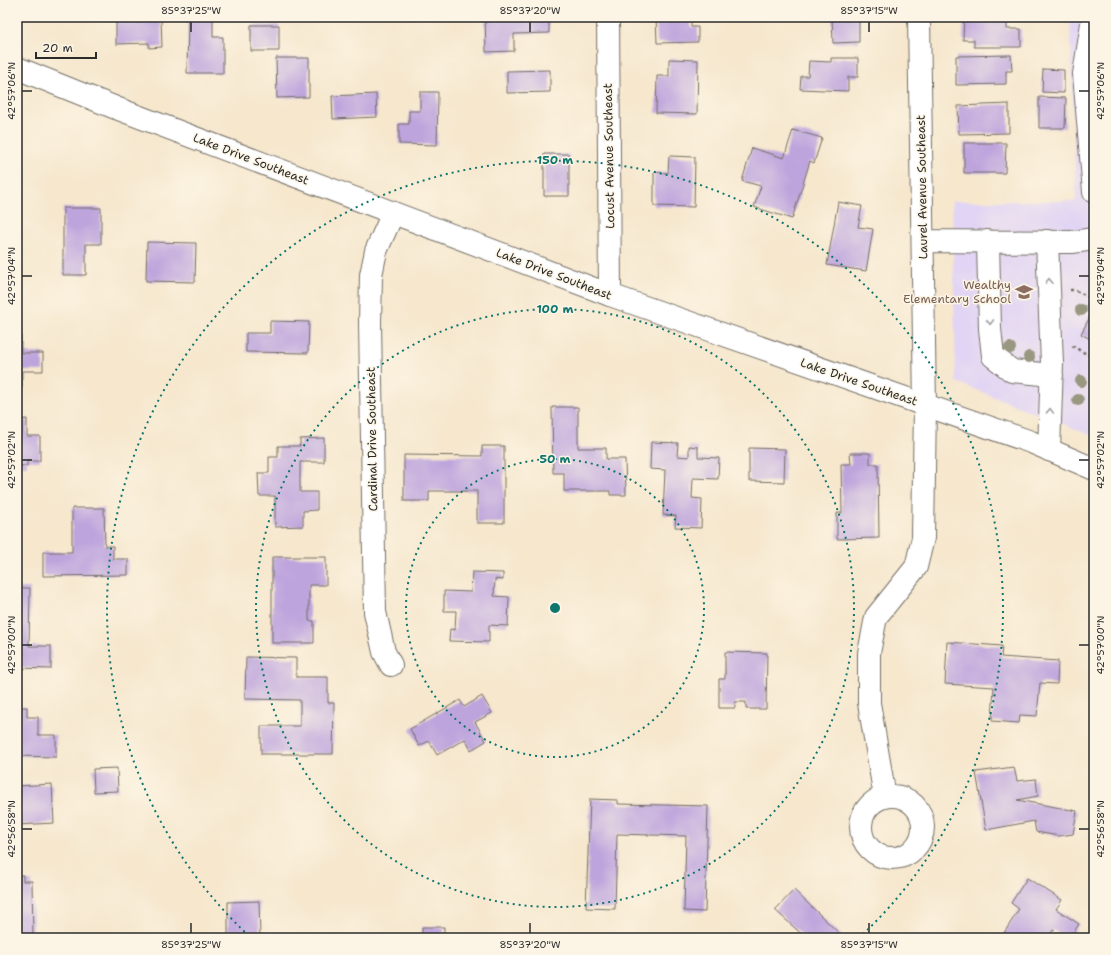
<svg xmlns="http://www.w3.org/2000/svg" width="1111" height="955" viewBox="0 0 1111 955" font-family="'Shantell Sans',sans-serif">
	<style>
		.built { fill: #e1d4f4 }
		.building { fill: #bda4dd }
		.lines { fill: none; stroke-linecap: round; stroke-linejoin: round }
		.minor-casing { stroke: #726d64; stroke-width: 24 }
		.major-casing { stroke: #726d64; stroke-width: 24 }
		.path { stroke: #726d64; stroke-width: 2.5; stroke-dasharray: 3 3; stroke-linecap: butt }
		.minor { stroke: #fff; stroke-width: 22 }
		.major { stroke: #fff; stroke-width: 22 }
		.tree { fill: #989780 }
		.oneway { stroke: #a0a0a0 }
		.ticks { fill: none; stroke: #2b2b2b; stroke-width: 1.5 }
		.ring { fill: none; stroke: #0f766e; stroke-width: 2; stroke-dasharray: 2 4 }
		.labels { text-anchor: middle; stroke-width: 3; stroke-linejoin: round; paint-order: stroke }
		.street-label { font-size: 12px; fill: #2b2b2b; stroke: #fcf5e5 }
		.education-label { font-size: 12px; fill: #785e54; stroke: #fcf5e5; text-anchor: end }
		.centre { fill: #0f766e; stroke: #fcf5e5; stroke-width: 2 }
		.ring-label { font-size: 12px; text-anchor: middle; font-weight: bold; fill: #0f766e; stroke: #fcf5e5; stroke-width: 3; stroke-linejoin: round; paint-order: stroke }
		.neatline { fill: none; stroke: #2b2b2b; stroke-width: 1.5 }
		.ticks-label { font-size: 10px; text-anchor: middle; fill: #2b2b2b }
	</style>
	<rect width="100%" height="100%" fill="#fcf5e5"/>
	<filter id="ink" filterUnits="userSpaceOnUse"><feTurbulence type="fractalNoise" baseFrequency=".025" numOctaves="2"/><feDisplacementMap in="SourceGraphic" scale="8" xChannelSelector="R" yChannelSelector="G"/><feConvolveMatrix kernelMatrix="1 2 1 2 8 2 1 2 1" color-interpolation-filters="sRGB"/></filter>
	<filter id="wash" filterUnits="userSpaceOnUse"><feTurbulence type="fractalNoise" baseFrequency=".012" numOctaves="4" result="noise"/><feDisplacementMap in="SourceGraphic" scale="16" xChannelSelector="R" yChannelSelector="G"/><feGaussianBlur stdDeviation="0.9" result="paint"/><feColorMatrix in="noise" values="0 0 0 0 0 0 0 0 0 0 0 0 0 0 0 0 0 1.4 0 .05"/><feComposite in="paint" operator="in"/></filter>
	<g filter="url(#wash)">
		<rect width="100%" height="100%" fill="#f6e7cd"/>
		<!-- built -->
		<path class="built" d="M1070 17H1094V436L956 382 952 201H1076Z"/>
		<g id="blocks">
			<!-- building -->
			<path class="building" d="M136 17H161L162 47 149 48V43L116 44V20H136Z
				M188 17H213V37H223V73H187Z
				M485 17H549V33L514 34V51L486 52Z
				M656 17H691V27H698V42L657 43Z
				M832 17H859V42L833 43Z
				M964 17H1007V29H1021V47H974V40H963Z
				M251 25H279V51H251Z
				M1011 55 1012 71H1006V84L956 85V56Z
				M276 58H309V97L277 98Z
				M831 58H858V77H848V91L800 89 801 76H808L809 61 831 62Z
				M669 59 698 60 697 114 656 113 657 76H669Z
				M1043 69 1064 70V93L1042 92Z
				M550 70V92L507 93V71Z
				M420 92H438L437 145 399 144V124H409V111H420Z
				M376 94 377 117 333 119 332 96Z
				M1039 97 1066 98 1065 128H1039Z
				M1009 104V133L959 134 958 106Z
				M793 130 822 138 814 163 810 161 792 219 754 207 761 186 742 181 752 148 784 158Z
				M964 143H1006L1005 173H964Z
				M544 154H569V196H544Z
				M669 156 695 157 694 207 654 206V172L668 173Z
				M838 202 862 206 858 227 873 229 866 271 827 265Z
				M63 208H101V244H86V275H63Z
				M147 242 196 243 195 282 146 281Z
				M1094 309V341L1081 334Z
				M270 321 309 322 308 353 246 352V333H270Z
				M17 328H21V353H43V371H22V388H17Z
				M552 407H578V448H606V459H625L626 495H610V491H564V473H553Z
				M27 419V436H40V461H27V466H17V420Z
				M324 438V462H300V492H317V510L303 511V526L275 527V496H259L258 473H269V457H278V446H300V439Z
				M651 442 678 443 677 456 689 457V446L698 447V457L719 458 718 479 693 478 692 498 702 499 701 528 675 527 676 516 663 515 665 470 650 469Z
				M482 446H504V523H477V491H429V501H404V455L482 456Z
				M749 448 785 449 784 482 749 481Z
				M850 453H870V464H878L879 538 837 539V513H842L841 464H851Z
				M72 508H104L105 546H113V559H128V575L43 576V552H72Z
				M272 557H326V585H309V621H314V643H272Z
				M472 572 503 573V580L495 579 494 596 509 597 508 626 489 625V642L449 641 450 629 455 630 456 611H444V591L471 592Z
				M17 588H30L29 646H51V669L17 668Z
				M947 642 1002 646 1001 657 1058 661 1057 684 1040 683 1037 716 1020 715 1019 723 992 721 994 687 945 684Z
				M725 652 767 653 766 709H746V702H735V708H719V679H725Z
				M246 657 296 658V677H328V703H334L333 754H261V726H300V700L245 699Z
				M482 696 492 713 475 722 486 741 471 750 465 739 437 755 429 741 419 746 410 729 460 700 464 707Z
				M17 707H27V717H38V735H56V757L17 756Z
				M1014 767 1017 781 1036 779 1038 796 1017 800 1077 811 1073 834 1059 836 1036 832 1034 821 986 830 976 772Z
				M117 768 118 791 94 792 93 769Z
				M52 784 54 823 17 825V786Z
				M590 799 618 800V804L708 806 705 912 684 911 686 836 617 834 615 909 586 908Z
				M17 875H23V881H32L33 938H17Z
				M1027 878 1062 900 1056 909 1079 924 1070 938H1065L1053 930 1048 938H1001L1019 909 1011 903Z
				M794 890 842 936 840 938H806L775 910Z
				M259 901 260 938H228V902Z
				M422 927H444V938H422Z"/>
		</g>
	</g>
	<g filter="url(#ink)">
		<use href="#blocks" fill-opacity="0" stroke="#726d64" stroke-width="1"/>
		<g class="lines">
			<!-- minor casing -->
			<g class="minor-casing">
				<path id="minor" d="M608 17 610 295
					M1093 17 1084 74 1094 192
					M923 241 1072 242 1087 240 1094 238
					M988 241 990 329 993 356 1012 371 1052 375
					M1047 241 1052 363 1049 450
					M391 665 384 652 375 612 370 323 371 275 376 251 393 213
					M861 827a31 31 0 1 1 62 0a31 31 0 1 1-62 0Z
					M885 797 869 703V653L876 617 916 567 923 538 925 406 919 17"/>
			</g>
			<!-- major casing -->
			<g class="major-casing">
				<path id="major" d="M17 68 116 108 610 295 1031 442 1094 469"/>
			</g>
			<!-- path -->
			<path class="path" d="M1070 290H1074L1089 297
				M1072 346 1094 358"/>
			<!-- minor -->
			<use href="#minor" class="minor"/>
			<!-- major -->
			<use href="#major" class="major"/>
		</g>
		<!-- trees -->
		<g class="tree">
			<circle cx="1081" cy="310" r="6"/>
			<circle cx="1010" cy="348" r="6"/>
			<circle cx="1029" cy="357" r="6"/>
			<circle cx="1081" cy="381" r="6"/>
			<circle cx="1078" cy="400" r="6"/>
		</g>
		<!-- one-way arrows -->
		<defs><path id="oneway-chevron" d="M-2-3.5L2.5 0L-2 3.5" fill="none" stroke-width="1.6" stroke-linecap="round" stroke-linejoin="round"/></defs>
		<g class="oneway">
			<use href="#oneway-chevron" transform="translate(1049 281) rotate(-92)"/>
			<use href="#oneway-chevron" transform="translate(990 322) rotate(89)"/>
			<use href="#oneway-chevron" transform="translate(1050 411) rotate(-88)"/>
		</g>
	</g>
	<!-- ticks -->
	<path class="ticks" d="M191 22V32M530 22V32M869 22V32M22 91H32M1079 91H1089M22 276H32M1079 276H1089M22 460H32M1079 460H1089M22 645H32M1079 645H1089M22 829H32M1079 829H1089M191 923V933M530 923V933M869 923V933"/>
	<!-- distance rings -->
	<g class="ring">
		<circle cx="555" cy="608" r="149"/>
		<circle cx="555" cy="608" r="299"/>
		<path d="M249 936A448 448 0 1 1 861 936"/>
	</g>
	<!-- icons -->
	<defs>
		<g id="school-bare" transform="scale(1.38)"><path d="M0-5L7-2L0 1L-7-2ZM-4 1L0 2.5L4 1V4Q0 6-4 4Z" fill="#8d6e63" stroke="#fcf5e5" stroke-width="2.5" paint-order="stroke"/></g>
	</defs>
	<g fill-rule="evenodd">
		<use href="#school-bare" x="1024" y="292"/>
	</g>
	<g class="labels">
		<!-- street labels -->
		<g class="street-label">
			<text transform="translate(609 156) rotate(-91)" y="4">Locust Avenue Southeast</text>
			<text transform="translate(251 159) rotate(21)" y="4">Lake Drive Southeast</text>
			<text transform="translate(922 187) rotate(-91)" y="4">Laurel Avenue Southeast</text>
			<text transform="translate(554 274) rotate(21)" y="4">Lake Drive Southeast</text>
			<text transform="translate(859 382) rotate(19)" y="4">Lake Drive Southeast</text>
			<text transform="translate(372 439) rotate(-91)" y="4">Cardinal Drive Southeast</text>
		</g>
		<!-- education labels -->
		<g class="education-label">
			<text x="1011" y="289">Wealthy<tspan x="1011" dy="14">Elementary School</tspan></text>
		</g>
	</g>
	<circle cx="555" cy="608" r="6" class="centre"/>
	<g class="ring-label">
		<text x="555" y="164">150 m</text>
		<text x="555" y="313">100 m</text>
		<text x="555" y="463">50 m</text>
	</g>
	<!-- margin -->
	<rect width="1111" height="955" fill="none" stroke="#fcf5e5" stroke-width="44"/>
	<!-- scale -->
	<path d="M36 52v6h60v-6" fill="none" stroke="#2b2b2b" stroke-width="2"/>
	<text x="42" y="52" font-size="12" fill="#2b2b2b" stroke="#fcf5e5" stroke-width="3" paint-order="stroke">20 m</text>
	<rect x="22" y="22" width="1067" height="911" class="neatline"/>
	<g class="ticks-label">
		<text x="191" y="14">85°37'25"W</text>
		<text x="530" y="14">85°37'20"W</text>
		<text x="869" y="14">85°37'15"W</text>
		<text transform="translate(11 91) rotate(-90)" y="4">42°57'06"N</text>
		<text transform="translate(1100 91) rotate(-90)" y="4">42°57'06"N</text>
		<text transform="translate(11 276) rotate(-90)" y="4">42°57'04"N</text>
		<text transform="translate(1100 276) rotate(-90)" y="4">42°57'04"N</text>
		<text transform="translate(11 460) rotate(-90)" y="4">42°57'02"N</text>
		<text transform="translate(1100 460) rotate(-90)" y="4">42°57'02"N</text>
		<text transform="translate(11 645) rotate(-90)" y="4">42°57'00"N</text>
		<text transform="translate(1100 645) rotate(-90)" y="4">42°57'00"N</text>
		<text transform="translate(11 829) rotate(-90)" y="4">42°56'58"N</text>
		<text transform="translate(1100 829) rotate(-90)" y="4">42°56'58"N</text>
		<text x="191" y="948">85°37'25"W</text>
		<text x="530" y="948">85°37'20"W</text>
		<text x="869" y="948">85°37'15"W</text>
	</g>
</svg>
